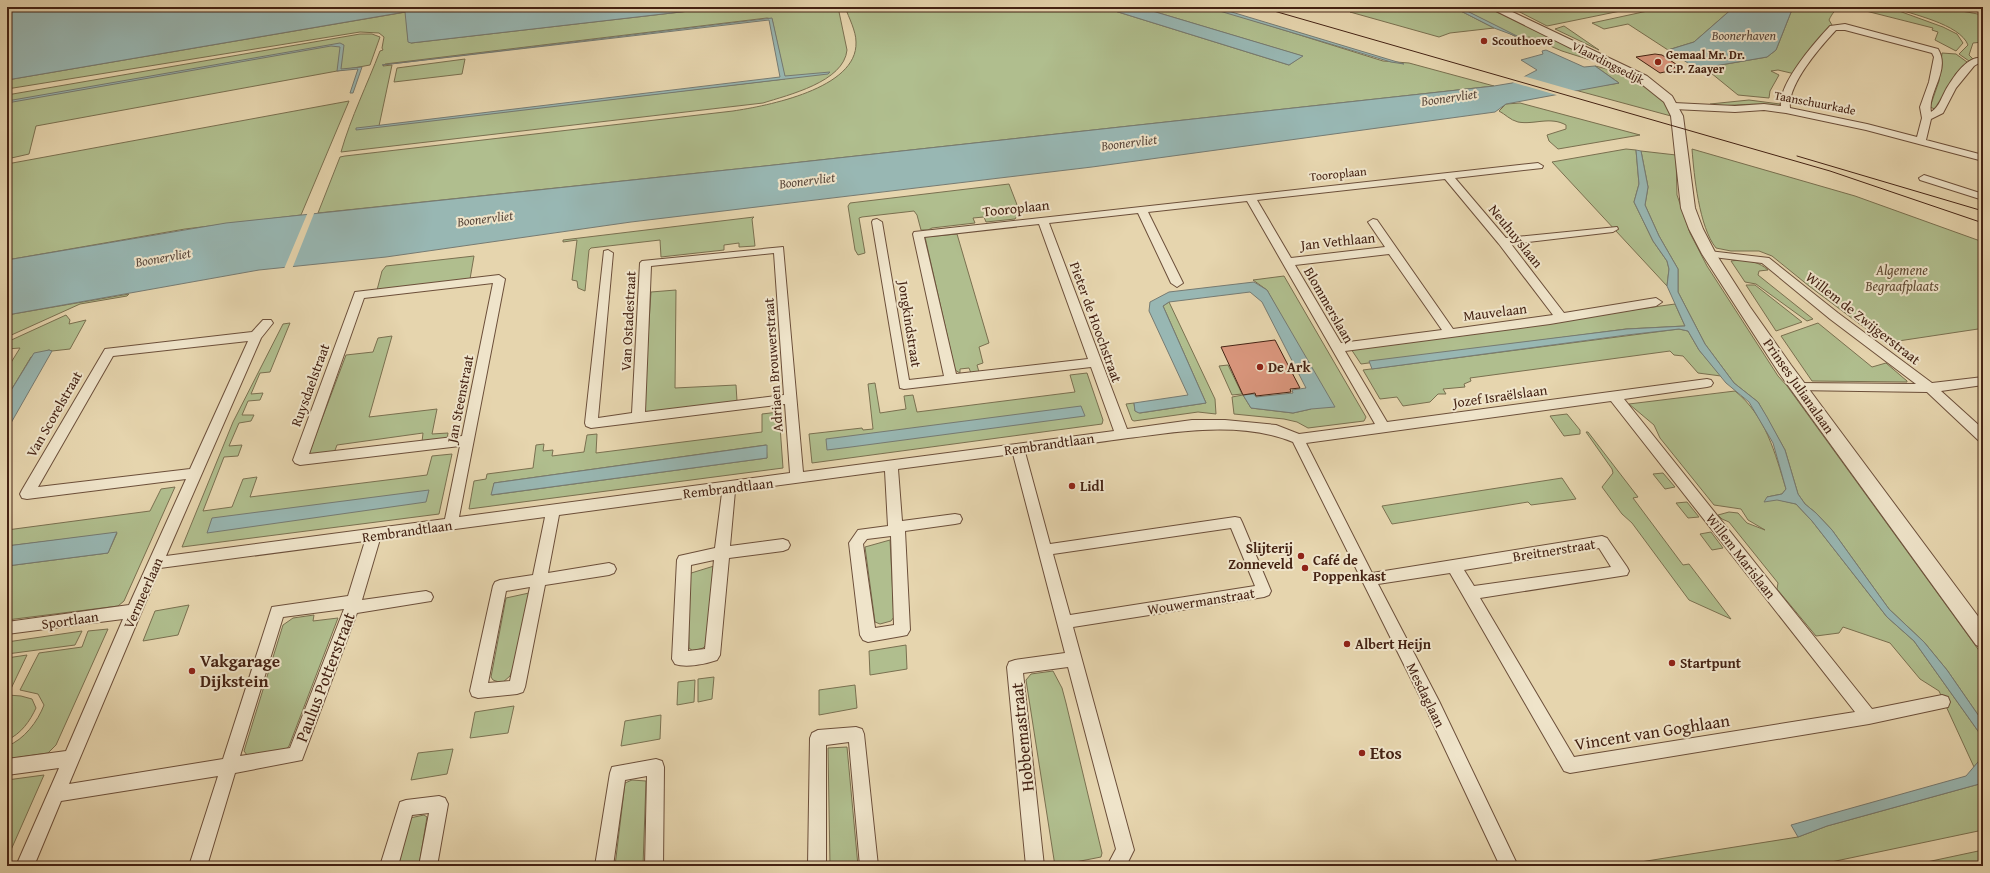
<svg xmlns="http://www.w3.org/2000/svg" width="1990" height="873" viewBox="0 0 1990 873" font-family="'Gentium Book Plus',serif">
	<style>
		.green { fill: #b0be8e; stroke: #7a7050; fill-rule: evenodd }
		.water { fill: #98b7b3; stroke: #767b73 }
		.pier { fill: #e6d5ae }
		.building { fill: #db977e; stroke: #442213 }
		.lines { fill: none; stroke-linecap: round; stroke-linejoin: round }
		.minor-casing { stroke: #6c4f3a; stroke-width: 2 }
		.tertiary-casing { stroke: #6c4f3a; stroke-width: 2 }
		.minor { fill: #efe4ca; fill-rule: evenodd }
		.tertiary { fill: #efe4ca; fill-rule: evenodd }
		.tram { stroke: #442213; stroke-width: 1 }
		.poi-dot { fill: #8f2418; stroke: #efe4ca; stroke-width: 1.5 }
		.labels { text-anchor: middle; stroke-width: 4; stroke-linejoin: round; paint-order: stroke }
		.far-poi-label { font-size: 12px; font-weight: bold; fill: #442213; stroke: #efe4ca; text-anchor: start }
		.far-street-label { font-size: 12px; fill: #442213; stroke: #efe4ca }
		.far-water-label { font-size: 13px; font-style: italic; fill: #59473b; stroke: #efe4ca }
		.street-label { font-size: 14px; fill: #442213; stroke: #efe4ca }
		.park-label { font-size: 14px; font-style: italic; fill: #5f4932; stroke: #efe4ca }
		.poi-label { font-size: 14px; font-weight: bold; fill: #442213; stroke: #efe4ca; text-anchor: start }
		.near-poi-label { font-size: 17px; font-weight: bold; fill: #442213; stroke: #efe4ca; text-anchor: start }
		.near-street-label { font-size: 17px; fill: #442213; stroke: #efe4ca }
	</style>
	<rect width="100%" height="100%" fill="#e6d5ae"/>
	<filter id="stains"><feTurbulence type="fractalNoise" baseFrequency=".005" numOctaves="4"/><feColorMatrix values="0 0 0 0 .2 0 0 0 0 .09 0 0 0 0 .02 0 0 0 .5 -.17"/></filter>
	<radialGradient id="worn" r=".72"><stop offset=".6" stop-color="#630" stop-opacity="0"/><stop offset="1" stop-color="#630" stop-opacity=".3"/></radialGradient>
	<!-- green -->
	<path class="green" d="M724 7H838L847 50C844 82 788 95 763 103L341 152C351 117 367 85 380 51L383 50 382 48 384 37 379 33 360 32 7 89V80L406 12 408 40 411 43ZM767 18 772 19 785 79 379 126 392 65 383 66 385 64Z
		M845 7H1102L1289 65 1302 56 1139 7H1210L1383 61 1409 63 1494 86 765 166 318 213 340 157 345 156 733 111C766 106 858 89 856 42 856 31 849 18 845 7Z
		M1395 7H1453L1494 28 1450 33 1439 37 1350 12Z
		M1459 7H1487L1606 65 1562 51 1529 37 1522 40Z
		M1510 7H1640L1547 26Z
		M1666 7H1734L1694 42 1668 50 1628 24 1604 29 1592 23Z
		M1793 7H1888L1943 27 1957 34 1963 43 1956 51 1935 40 1938 32 1932 30 1933 28 1858 9 1856 10C1842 7 1836 5 1829 20L1832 25 1823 33 1795 74 1778 70 1771 71 1779 75 1770 91 1769 98 1738 95 1711 73 1704 74 1697 69 1767 57 1776 50Z
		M1891 7H1940L1983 15V42L1973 43 1969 55 1973 59 1969 61 1959 54 1968 45C1960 24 1911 14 1891 7Z
		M1564 26 1599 50 1555 29Z
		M360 34H372L380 37 370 65 36 126 29 154 7 159V95Z
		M1942 53 1956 54 1967 62 1956 73 1937 110 1930 107 1939 81Z
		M465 59 462 74 394 82 397 68Z
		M1595 66 1627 74 1639 80 1666 102 1671 116 1575 90 1619 83Z
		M1749 100 1780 104 1779 106C1756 102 1734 106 1712 106L1710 104Z
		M349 101 301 215 185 229 7 260V164Z
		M1520 103 1640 135 1558 149 1549 141 1547 135 1566 129V125C1550 116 1534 125 1518 122 1510 120 1505 114 1499 111L1506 104Z
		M1626 149 1636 150 1639 184 1634 202 1653 241 1667 261 1669 269 1667 286 1552 162Z
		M1692 149 1855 196 1983 242V333L1978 329 1885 343 1809 286 1772 256 1759 251H1731L1716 248C1699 227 1694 175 1692 149Z
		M1641 151 1676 155 1677 195 1690 233 1707 266 1778 376 1787 386 1983 656V722L1947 670 1924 642 1889 609 1832 530 1816 513 1805 504 1798 494 1785 450 1758 402 1734 383 1705 344 1678 292V269L1659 236 1645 205 1648 187Z
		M1009 184 1021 215 1017 216 1015 219 986 222 984 217 973 218 975 223 932 228 928 230H921L917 215 914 211 862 217 859 218 865 253 858 255 855 250 848 206 850 203Z
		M754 217 752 219 755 246 739 247V243L724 245V250L661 257 660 240 591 248 589 250 585 291 578 288 577 281 572 280 577 240 563 242V240Z
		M957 234 989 343 979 347 983 363 977 365 979 372 971 373 969 368 960 369V373L955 370 925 237Z
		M474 256 470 279 377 290 382 271 386 266Z
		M1739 260C1751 261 1759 262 1768 270L1759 271 1758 275 1813 319 1807 321 1756 284 1745 282 1731 261Z
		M1284 276 1366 417 1364 421 1308 428 1297 422 1284 419 1234 414 1232 397 1243 395 1251 408 1293 413 1311 409 1295 341 1267 290 1253 280Z
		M1746 285H1755L1802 322 1776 331Z
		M676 290 675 388 736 385 737 401 643 414 651 292Z
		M129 294 127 296 80 304 7 337V315Z
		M1169 302 1215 399 1216 414 1198 412 1134 421 1132 420 1126 404 1134 403 1135 411 1140 413 1206 403 1163 306Z
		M1675 304 1685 326 1626 329 1361 364 1351 349Z
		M66 315 70 320 69 324 86 320 70 349 52 351 49 350 31 357 7 397V369L20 348 7 349V342Z
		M290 323 270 372 260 373 251 394 263 393 260 400 248 401 242 415H254L251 421 239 423 229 446 242 445 238 456 224 457 203 511 232 507 243 479 257 477 250 497 427 475 432 456 452 454 439 514 182 547 233 422 283 324Z
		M1818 323 1872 367 1886 363 1907 381V382L1812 381 1781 336Z
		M1679 329 1688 331 1699 350 1721 376 1698 373 1683 356 1674 355 1670 351 1470 378 1471 381 1464 384 1465 387 1443 389 1446 394H1438L1430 402 1403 406 1397 397 1380 399 1363 370Z
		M392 336 369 417 437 409 432 434 448 433 447 439 422 442 423 433 337 445 334 453 308 456 346 355 373 352 378 338Z
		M1228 365 1242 394 1232 395 1219 366Z
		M1087 373 1103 420 1102 424 812 463 809 434 862 428 863 430 873 429 868 384 875 383 880 413 906 409 904 396 913 395 917 412 1075 392 1070 375Z
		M1735 391C1766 416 1775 453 1786 489L1782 494 1767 497 1796 504 1812 521 1887 617 1914 641 1983 738V756L1974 767 1939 691 1920 679 1890 643 1843 627 1839 633 1816 636 1777 589 1778 583 1729 522 1722 519 1718 515 1729 512 1738 513 1747 523 1765 530 1748 520 1741 509 1714 505 1660 438 1654 425 1629 404Z
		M779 412 783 468 469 509 474 481 486 479 487 474 533 468 536 445 544 444 543 451 553 450 552 456 584 452 587 435 597 434 596 453 762 432V414ZM766 445 767 458 492 495 494 483Z
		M1567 414 1580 430V434L1564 436 1550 416Z
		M1586 432H1588L1638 497 1633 498 1683 565 1689 564 1731 619 1689 600 1632 523 1622 514 1602 487 1613 473 1612 469Z
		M1663 473 1675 487 1665 489 1653 474Z
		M1562 478 1576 499 1531 505 1528 502 1392 524 1382 506Z
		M175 487 124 601 118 606 7 620V566L108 553 117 533 7 546V530L150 511 161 489Z
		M1687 502 1699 517 1688 518 1676 503Z
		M1711 532 1723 548 1712 550 1700 534Z
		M890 540 894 617 891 621 880 624 875 622 865 547Z
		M714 566 707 644 703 648 693 651 689 648 688 574Z
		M529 593 513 668 510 676 502 683 493 680 491 677 506 598Z
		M189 605 178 635 143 641 155 611Z
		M314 615 313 621 338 618 289 746 285 751 247 755 244 751 283 625 293 618Z
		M108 629 56 745 48 753 7 759V746C24 740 38 721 44 705L38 694 20 690 39 653 82 647 88 631Z
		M82 631 75 645 7 654V642Z
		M906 645 907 669 870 675 869 651Z
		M27 655 8 695 21 696 32 699 36 708C30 721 21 734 7 740V658Z
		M1053 671 1062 688 1066 703 1102 853 1101 857 1055 866 1026 680 1031 674Z
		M714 677 712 699 698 702V679Z
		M695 680 694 702 677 705 678 682Z
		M855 685 857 708 819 715V690Z
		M514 706 508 733 470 738 475 712Z
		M661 715 660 739 621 746 625 721Z
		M847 747 858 866H830L828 748Z
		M453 749 447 774 411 780 418 753Z
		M44 775 7 859V780Z
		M632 780 646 781 643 866H615L625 783Z
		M1983 783V830L1812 866H1615L1798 837 1827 826Z
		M424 815 427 817 419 866H398L410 818Z
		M1983 850V861L1958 866H1908Z"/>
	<!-- water -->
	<path class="water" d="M11 7H724L411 43 408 42 405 12 7 80V18Z
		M1102 7H1139L1303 56 1289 65Z
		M1206 7H1215L1404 64 1391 62Z
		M1453 7H1459L1521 38 1494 28Z
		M1734 7H1793L1776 50 1767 57 1697 69 1668 50 1694 42Z
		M772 18 785 76 830 72 828 74 356 130V128L365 127 780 77 769 20 382 65Z
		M340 43 344 45 341 69 362 67 353 93H350L358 69 337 71 340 47 331 46 7 103V101Z
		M1546 50 1584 67 1595 66 1619 83 1506 104 1495 112 1092 167 631 222 386 257 259 270 7 315V260L226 223 765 166 1494 86 1512 83 1537 70 1521 60 1543 54 1542 51Z
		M1636 150 1641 151 1648 187 1645 205 1659 236 1678 269V292L1705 344 1734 383 1758 402 1767 417 1785 450 1798 494 1805 504 1816 513 1832 530 1889 609 1924 642 1947 670 1983 722V738L1914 641 1887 617 1812 521 1796 504 1777 500 1764 502 1767 497 1782 494 1786 489 1773 443 1749 402 1726 383 1699 350 1688 331 1679 329 1627 335 1372 369 1369 361 1627 329 1685 326 1667 286 1669 269 1667 261 1653 241 1634 202 1639 184Z
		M1254 282 1267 290 1335 407 1311 409 1293 413 1251 408 1243 395 1254 394 1256 397 1293 393 1292 390 1306 388 1262 302 1250 292 1169 302 1163 306 1206 403 1139 413 1135 411 1134 403 1188 395 1149 311 1150 302 1169 292Z
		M49 350 52 351 7 430V397L34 353Z
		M1081 406 1085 416 851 447 827 450 826 439Z
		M767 445V458L491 495 494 483Z
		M429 490 426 502 207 533 212 518Z
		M117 532 108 553 7 566V546Z
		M1983 756V783L1827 826 1798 837 1791 825 1966 776Z"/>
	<!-- pier -->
	<path class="pier" d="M1523 76 1579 92 1560 96 1508 81Z
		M315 211 292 269H284L308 212Z"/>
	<!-- building -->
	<path class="building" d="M1655 54 1662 55 1679 66 1674 67 1678 69 1660 73 1636 57Z
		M1275 340 1300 388 1290 389 1291 392 1256 396 1255 393 1243 395 1221 347Z"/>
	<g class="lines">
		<!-- minor casing -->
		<g class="minor-casing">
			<path id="minor" d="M1845 24 1938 49C1951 70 1927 93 1931 112 1940 107 1942 95 1948 86 1955 75 1968 55 1983 58V64L1979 63 1974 66 1956 88 1943 113 1931 119 1926 140 1983 155V161L1866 130 1786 113 1764 110 1735 112 1674 109 1669 106 1674 103 1735 106 1764 104 1781 106C1778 84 1815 42 1830 26ZM1836 30H1845L1932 53 1934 57 1929 82 1920 107 1922 118 1917 137 1867 124 1790 108C1787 85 1820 47 1836 30Z
				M1538 163 1543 166 1542 168 1455 178 1506 238 1617 227 1618 229 1613 232 1511 244 1564 313 1656 298 1662 302 1656 306 1550 324 1345 351 1387 422 1707 379 1711 380 1713 383 1711 386 1707 387 1624 399 1872 709 1942 695 1948 697 1950 702 1948 707 1869 724 1570 773 1564 771 1450 573 1378 584 1439 701 1518 866H1500L1427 711 1293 442C1241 421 1182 431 1128 438 1094 443 1060 447 1025 452L1050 544 1235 517 1240 518 1242 522 1271 591 1269 595 1264 597 1073 627 1134 850 1126 866H1107L1116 849 1068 667 1023 673 1044 866H1026L1007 667 1009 662 1015 660 1065 653 1013 454 898 469 902 521 955 514 960 515 962 519 960 523 955 524 905 531 910 630 907 635 902 636 868 642 863 640 860 635 849 543 858 530 888 526 885 471 735 491 730 546 783 539 788 541 790 545 788 549 783 551 729 558 720 655 717 660C706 664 686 668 675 664L672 659 677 560 679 556 715 548 722 493 559 515 548 573 609 563 614 565 616 569 614 573 609 575 545 585 525 687 523 692 517 694 478 698 472 696 470 691 493 586 495 582 500 580 533 575 545 517 380 539 362 600 426 591 431 593 433 597 431 601 357 613 302 760 235 773 207 866H189L218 776 61 801 34 866H16L59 768 7 775V759L66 751 123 619 7 634V622L129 605 186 479 27 499 22 498 20 494 22 490 105 349 252 332 263 320H271L273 323 261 338 166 556 445 519 460 446 300 465 295 463 293 460 355 292 499 275 505 279 459 517 790 473 785 404 591 428 586 426 585 423 604 251 608 250 613 253 598 418 632 413 640 263 642 261 783 247 803 472 1114 431 1091 367 904 389 900 388 872 222 873 220 877 219 882 222 909 380 944 376 913 234 914 232ZM1445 179 1499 244 1553 315 1453 329 1377 220 1373 219 1368 222 1385 247 1291 258 1257 200ZM1247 201 1375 424 1299 434 1276 425 1225 420H1192L1127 429 1049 223 1138 213 1171 283 1177 287 1183 283 1148 212ZM1039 224 1088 359 956 374 924 237ZM774 253 784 395 645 412 651 266ZM1389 254 1442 330 1341 343 1295 265ZM493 283 462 436 309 454 364 298ZM248 341 190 469 38 487 113 356ZM1611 401 1855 712 1574 757 1480 598 1627 575 1629 571 1627 567 1607 538 1602 536 1372 573 1306 443ZM1231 528 1255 586 1070 615 1053 554ZM891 536 894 625 875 628 863 544 867 539ZM365 541 348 596 272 607 223 759 69 784 160 568ZM1599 548 1611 567 1474 586 1464 570ZM714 560 705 649 688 651 691 565ZM530 587 510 681 488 683 506 591ZM344 609 290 748 240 756 283 617Z
				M1924 175 1983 194V200L1920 180 1919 178Z
				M1709 251 1769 258 1838 313 1932 383 1983 377V385L1941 391 1983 429V442L1978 440 1927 392 1794 390 1792 387 1794 384 1798 383 1916 384 1830 319 1762 263 1705 256 1704 254Z
				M856 727 862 729 864 734 878 866H860L849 742 826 745V866H808L810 738 812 733 818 730Z
				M656 759 662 761 664 767 663 866H645L647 776 625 780 613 866H595L610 773 612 767Z
				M439 796 445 798 448 804 437 866H419L429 813 412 815 398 866H380L400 802 406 800Z"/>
		</g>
		<!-- tertiary casing -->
		<g class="tertiary-casing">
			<path id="tertiary" d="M1488 7H1502L1647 76 1672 96 1683 116 1695 208 1703 229 1716 254 1750 307 1791 365 1983 623V648L1976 645 1779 373 1702 254 1689 229 1681 208 1671 116 1664 102 1639 82Z"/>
		</g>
		<!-- minor -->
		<use href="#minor" class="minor"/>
		<!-- tertiary -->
		<use href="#tertiary" class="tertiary"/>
		<!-- tram -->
		<path class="tram" d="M1260 7 1830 171 1983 223
			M1797 156 1983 211"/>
	</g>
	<!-- markers -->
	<g class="poi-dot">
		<circle cx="1484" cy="41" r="4"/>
		<circle cx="1658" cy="62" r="4"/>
		<circle cx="1260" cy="367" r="4"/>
		<circle cx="1072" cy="486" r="4"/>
		<circle cx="1301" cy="556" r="4"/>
		<circle cx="1305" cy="568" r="4"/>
		<circle cx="1347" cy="644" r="4"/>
		<circle cx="1672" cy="663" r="4"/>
		<circle cx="192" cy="671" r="4"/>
		<circle cx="1362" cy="753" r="4"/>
	</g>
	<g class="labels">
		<!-- far-poi labels -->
		<g class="far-poi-label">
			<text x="1492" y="45">Scouthoeve</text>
			<text x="1666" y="59">Gemaal Mr. Dr.<tspan x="1666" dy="14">C.P. Zaayer</tspan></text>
		</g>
		<!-- far-street labels -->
		<g class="far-street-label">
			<text transform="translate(1608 63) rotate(27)" y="4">Vlaardingsedijk</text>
			<text transform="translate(1815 103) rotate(11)" y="4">Taanschuurkade</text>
			<text transform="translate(1338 174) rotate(-6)" y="4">Tooroplaan</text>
		</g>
		<!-- far-water labels -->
		<g class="far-water-label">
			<text x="1744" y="40">Boonerhaven</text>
			<text transform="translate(1449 97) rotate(-8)" y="5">Boonervliet</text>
			<text transform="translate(1129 142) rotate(-7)" y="5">Boonervliet</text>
			<text transform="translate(807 180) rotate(-7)" y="5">Boonervliet</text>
			<text transform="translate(485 218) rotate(-7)" y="5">Boonervliet</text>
			<text transform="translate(163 257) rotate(-10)" y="5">Boonervliet</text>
		</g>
		<!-- street labels -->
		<g class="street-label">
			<text transform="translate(1016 208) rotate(-6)" y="5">Tooroplaan</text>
			<text transform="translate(1516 236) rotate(51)" y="5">Neuhuyslaan</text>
			<text transform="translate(1338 241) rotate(-6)" y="5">Jan Vethlaan</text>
			<text transform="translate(1329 305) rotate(60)" y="5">Blommerslaan</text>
			<text transform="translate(1495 312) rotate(-7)" y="5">Mauvelaan</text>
			<text transform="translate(1863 318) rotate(38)" y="5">Willem de Zwijgerstraat</text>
			<text transform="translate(628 321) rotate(-87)" y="5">Van Ostadestraat</text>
			<text transform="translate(1096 322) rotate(70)" y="5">Pieter de Hoochstraat</text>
			<text transform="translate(910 324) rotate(81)" y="5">Jongkindstraat</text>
			<text transform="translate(773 365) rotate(-94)" y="5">Adriaen Brouwerstraat</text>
			<text transform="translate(310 385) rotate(-70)" y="5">Ruysdaelstraat</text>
			<text transform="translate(1799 386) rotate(55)" y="5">Prinses Julianalaan</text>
			<text transform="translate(1500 396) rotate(-8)" y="5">Jozef Israëlslaan</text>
			<text transform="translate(460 399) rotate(-79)" y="5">Jan Steenstraat</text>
			<text transform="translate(54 414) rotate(-60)" y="5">Van Scorelstraat</text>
			<text transform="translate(1049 444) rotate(-8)" y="5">Rembrandtlaan</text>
			<text transform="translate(728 488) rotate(-7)" y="5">Rembrandtlaan</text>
			<text transform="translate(407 531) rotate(-8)" y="5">Rembrandtlaan</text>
			<text transform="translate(1554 550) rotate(-9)" y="5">Breitnerstraat</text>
			<text transform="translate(1741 556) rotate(52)" y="5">Willem Marislaan</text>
			<text transform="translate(143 593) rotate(-66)" y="5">Vermeerlaan</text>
			<text transform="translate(1201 601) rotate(-9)" y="5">Wouwermanstraat</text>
			<text transform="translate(70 620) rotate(-8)" y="5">Sportlaan</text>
			<text transform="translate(1426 695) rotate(64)" y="5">Mesdaglaan</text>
		</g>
		<!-- park labels -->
		<g class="park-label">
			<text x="1902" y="275">Algemene<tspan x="1902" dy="16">Begraafplaats</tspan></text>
		</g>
		<!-- poi labels -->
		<g class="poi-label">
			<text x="1268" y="372">De Ark</text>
			<text x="1080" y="491">Lidl</text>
			<text x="1293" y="553" text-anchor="end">Slijterij<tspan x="1293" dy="16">Zonneveld</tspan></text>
			<text x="1313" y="565">Café de<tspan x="1313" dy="16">Poppenkast</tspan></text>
			<text x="1355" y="649">Albert Heijn</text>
			<text x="1680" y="668">Startpunt</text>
		</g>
		<!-- near-poi labels -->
		<g class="near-poi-label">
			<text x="200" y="667">Vakgarage<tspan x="200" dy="20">Dijkstein</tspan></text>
			<text x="1370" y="759">Etos</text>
		</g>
		<!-- near-street labels -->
		<g class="near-street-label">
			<text transform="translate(325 677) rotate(-69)" y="6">Paulus Potterstraat</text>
			<text transform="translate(1652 732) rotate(-9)" y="6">Vincent van Goghlaan</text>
			<text transform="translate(1022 737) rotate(-96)" y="6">Hobbemastraat</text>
		</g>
	</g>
	<!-- margin -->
	<rect width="1990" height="873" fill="none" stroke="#e6d5ae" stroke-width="24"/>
	<rect x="8" y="8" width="1974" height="857" fill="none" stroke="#442213" stroke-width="2"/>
	<rect x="12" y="12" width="1966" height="849" fill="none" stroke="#442213"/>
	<rect width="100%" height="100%" filter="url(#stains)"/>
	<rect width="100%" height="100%" fill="url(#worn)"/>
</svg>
